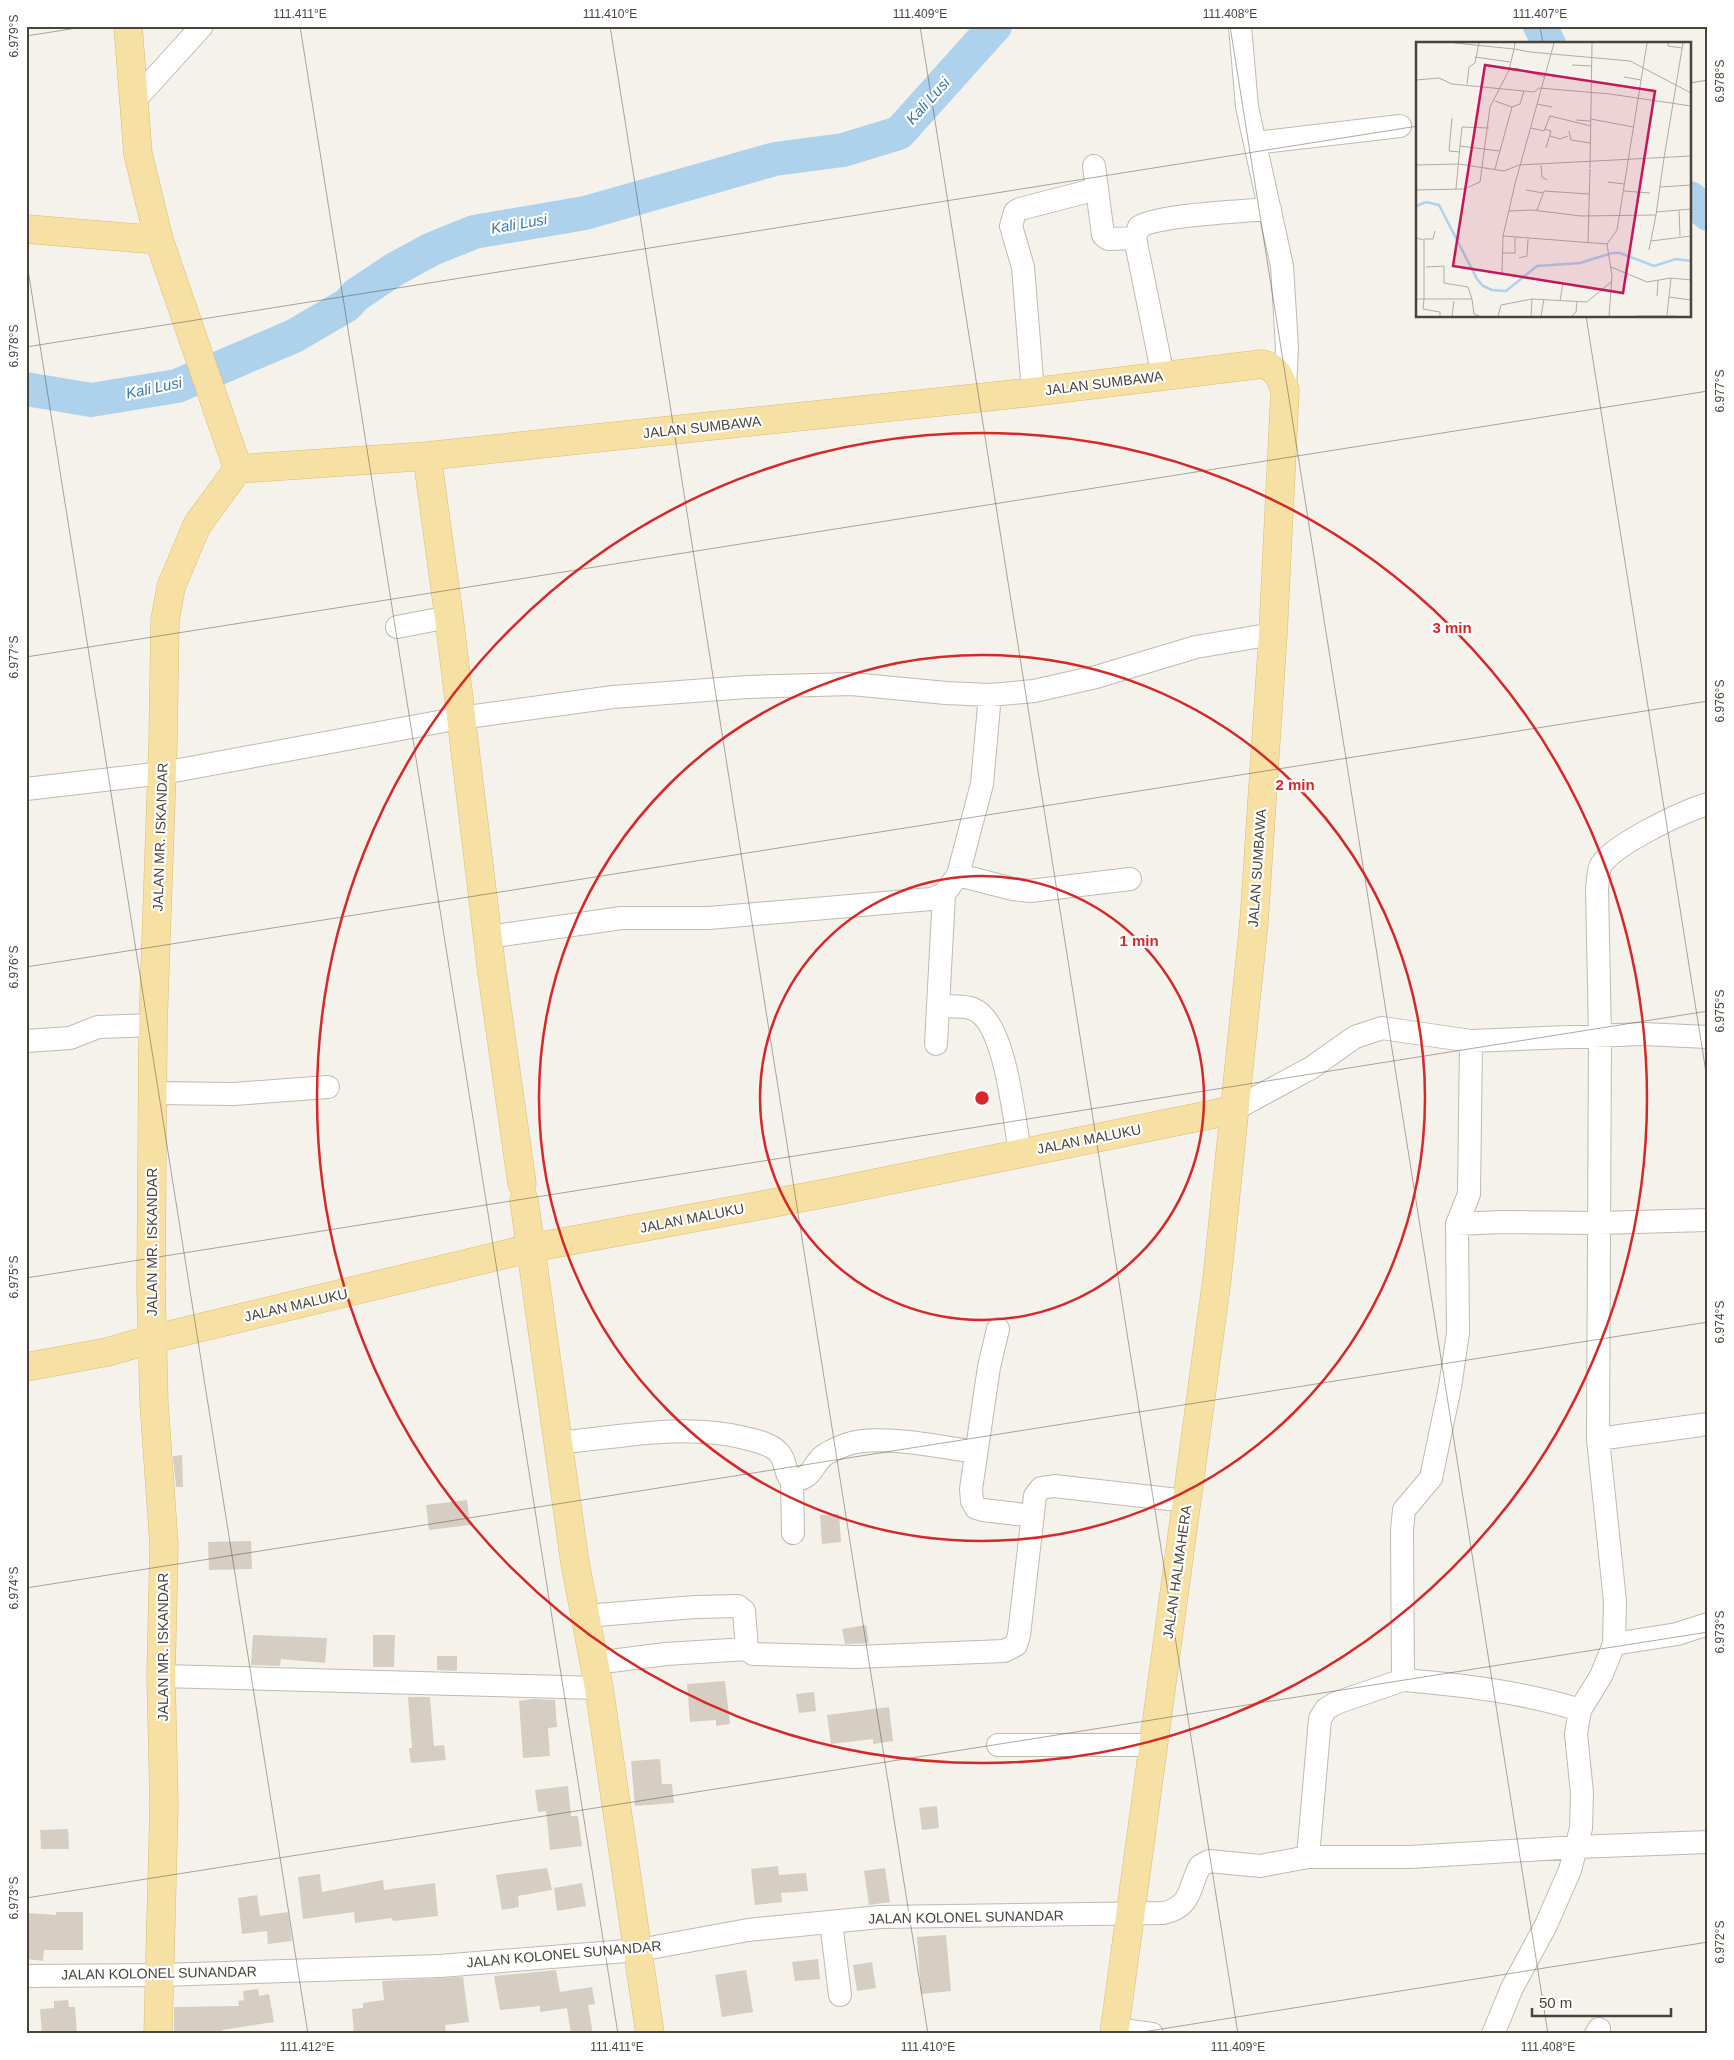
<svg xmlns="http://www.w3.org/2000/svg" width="1734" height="2060" viewBox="0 0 1734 2060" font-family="Helvetica,sans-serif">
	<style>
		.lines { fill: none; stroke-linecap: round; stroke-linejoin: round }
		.river { stroke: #aed2ec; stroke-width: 34 }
		.building { fill: #d6cec2 }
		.minor-casing { stroke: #c0baaf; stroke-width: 24 }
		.major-casing { stroke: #dcbd73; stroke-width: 29 }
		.minor { stroke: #fff; stroke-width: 22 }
		.major { stroke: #f7e0a3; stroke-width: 28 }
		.ticks { fill: none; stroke: #49433a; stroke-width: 1; stroke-opacity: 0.45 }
		.ring { fill: none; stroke: #d62828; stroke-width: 2.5 }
		.labels { text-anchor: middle; stroke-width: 4.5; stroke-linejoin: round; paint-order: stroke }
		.street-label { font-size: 14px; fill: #49433a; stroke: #fff }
		.water-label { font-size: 15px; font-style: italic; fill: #3778a7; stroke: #fff }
		.inset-river { fill: none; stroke: #aed2ec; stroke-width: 2.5 }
		.inset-road { fill: none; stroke: #b0aca5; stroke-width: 1 }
		.view { fill: #c2185b; fill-opacity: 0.15; stroke: #c2185b; stroke-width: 2.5 }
		.inset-edge { fill: none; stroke: #49433a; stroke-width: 2.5 }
		.centre { fill: #d62828; stroke: #fff; stroke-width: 2.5 }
		.ring-label { font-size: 15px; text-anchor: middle; font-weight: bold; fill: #d62828; stroke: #fff; stroke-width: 4.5; stroke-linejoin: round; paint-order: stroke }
		.neatline { fill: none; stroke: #49433a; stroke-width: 2 }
		.ticks-label { font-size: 12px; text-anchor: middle; fill: #49433a }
	</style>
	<rect width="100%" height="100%" fill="#f5f2ec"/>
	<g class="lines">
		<!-- river -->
		<path class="river" d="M1540 26 1549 44
			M1690 198 1708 214
			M26 389 91 400 177 386 294 336 347 305 356 295 395 269 432 249 474 232 585 213 775 159 843 150 899 133 995 26"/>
	</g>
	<!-- building -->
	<path class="building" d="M182 1455 183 1487H176L173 1456Z
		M467 1500 470 1525 429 1530 426 1505Z
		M839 1514 841 1542 822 1544 820 1515Z
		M251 1541 252 1569 209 1570 208 1542Z
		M866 1625 869 1643 845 1644 842 1629Z
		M253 1635 327 1638 325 1663 281 1659 280 1666 251 1665Z
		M373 1635H395L394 1667H373Z
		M437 1656H457V1671L437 1670Z
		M725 1681 730 1724 716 1726V1720L690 1722 687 1684Z
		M814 1692 816 1711 799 1713 796 1694Z
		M408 1697H430L434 1746 444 1745 446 1760 411 1763 409 1748H412Z
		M533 1699 555 1700 557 1727 548 1728 550 1756 523 1758 519 1701Z
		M889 1707 893 1741 873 1744V1739L831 1744 827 1715Z
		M660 1759 662 1784H672L674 1803 635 1806 631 1761Z
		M568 1786 571 1816H578L582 1846 550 1850 546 1811 538 1812 535 1790Z
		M937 1806 939 1828 922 1830 919 1808Z
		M68 1829 69 1849H41L40 1830Z
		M778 1866 779 1875 806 1873 808 1891 781 1893 782 1902 755 1905 751 1869Z
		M547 1868 552 1890 518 1896 519 1907 502 1910 496 1875Z
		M885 1868 890 1902 869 1905 864 1871Z
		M320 1874 322 1892 383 1880 384 1890 435 1883 438 1916 393 1921 392 1918 355 1923 354 1912 303 1919 298 1877Z
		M582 1883 586 1906 557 1911 554 1888Z
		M257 1895 260 1916 288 1912 292 1941 268 1944 267 1931 242 1934 238 1898Z
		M56 1912H83V1950H44L43 1961 26 1959 28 1913 56 1915Z
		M946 1935 951 1991 921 1994 917 1937Z
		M818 1959 820 1979 795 1981 792 1962Z
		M872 1962 876 1988 857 1991 853 1965Z
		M556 1970 560 1992 592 1987 595 2004 588 2005 593 2034H571L567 2008 540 2012V2006L500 2010 494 1976Z
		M746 1970 753 2012 722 2017 715 1975Z
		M463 1977 469 2022 445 2025 446 2034H354L352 2009 363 2008V2003L384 2000 382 1981Z
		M258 1989 259 1996 269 1994 274 2022 222 2030V2033H174V2007L239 2006 238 2001 244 2000 243 1991Z
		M68 2000 69 2007H75L77 2034H42L40 2009 54 2008V2001Z"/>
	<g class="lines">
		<!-- minor casing -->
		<g class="minor-casing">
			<path id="minor" d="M1240 26 1247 107 1282 266 1287 347 1285 390
				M134 101 202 26
				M1255 143 1400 126
				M1094 166 1103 235 1108 239 1135 238
				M1163 376 1135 238 1139 227C1157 215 1244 211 1270 209
				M1033 392 1023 267 1011 226 1015 212 1020 209 1097 189
				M397 627 449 617
				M26 789 163 773 460 718 613 697 747 687 851 684 946 693 990 695 1034 691 1096 677 1196 647 1273 634
				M958 875 1013 889 1030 891 1130 879
				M488 937 622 918H709L931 899 944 894 958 875 982 784 990 695
				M938 1006C949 1007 963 1005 973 1009 1006 1021 1014 1121 1020 1152
				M26 1041 70 1038 98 1027 153 1025
				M1471 1041 1469 1194 1457 1224 1458 1333 1450 1387 1431 1478 1404 1510 1402 1530 1403 1680C1463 1685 1523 1692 1580 1710
				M936 1044 944 894
				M152 1093 234 1094 328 1087
				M1233 1110 1311 1068 1355 1037 1382 1028 1471 1041 1643 1034 1708 1037
				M1457 1224 1502 1222 1598 1223 1708 1220
				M998 1329 989 1367 971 1489 972 1501 976 1508 983 1510 1033 1516
				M1598 1439 1708 1424
				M558 1443C620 1437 684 1423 745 1438 756 1441 769 1443 777 1451 787 1459 784 1474 792 1481L793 1533
				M792 1481C813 1477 809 1471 821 1458 825 1453 838 1448 845 1445 877 1433 941 1447 976 1452
				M585 1616 695 1607 738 1606 744 1611 747 1649 753 1654 855 1657 1004 1651 1016 1645 1019 1635 1035 1496 1041 1488 1054 1486 1187 1501
				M1614 1644 1677 1634 1708 1624
				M595 1663 666 1654 747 1649
				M161 1676 599 1688
				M998 1745H1152
				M1308 1857 1320 1719 1326 1709 1336 1703 1403 1680
				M831 1922 840 1995
				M26 1976 159 1975 440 1966 639 1950 748 1930 880 1917 1163 1913C1193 1907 1189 1885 1200 1866L1209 1861 1260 1866 1308 1857H1410L1577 1847 1708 1842
				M1115 2029 1152 2034
				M1493 2034 1512 1988 1546 1925 1570 1870 1581 1828 1582 1793 1576 1734 1580 1710 1601 1676 1614 1644 1615 1601 1598 1439 1600 1037 1597 888C1598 881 1598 871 1601 865 1614 844 1684 811 1708 804
				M1596 2034 1599 2029"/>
		</g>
		<!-- major casing -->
		<g class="major-casing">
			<path id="major" d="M128 26 138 154 159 240 238 469 427 456 1033 392 1262 364C1277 368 1280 377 1285 390L1273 634 1254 922 1217 1279 1114 2034
				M26 229 159 240
				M427 456 449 617 492 973 522 1184
				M524 1200 575 1563 599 1688 650 2034
				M26 1367 107 1352 153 1339 531 1248 827 1193 1233 1110
				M158 2034 164 1805 161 1676 164 1545 154 1403 151 1288 153 1025 163 742 165 620 171 587 197 525 238 469"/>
		</g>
		<!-- minor -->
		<use href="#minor" class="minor"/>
		<!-- major -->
		<use href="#major" class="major"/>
	</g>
	<!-- ticks -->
	<path class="ticks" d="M300 26 618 2034M610 26 928 2034M920 26 1238 2034M1230 26 1548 2034M1540 26 1543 44M26 36 90 26M1690 83 1708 80M26 257 308 2034M1586 316 1708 1085M26 347 1418 126M26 657 1708 391M26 967 1708 701M26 1278 1708 1011M26 1588 1708 1322M26 1898 1708 1632M1130 2034 1708 1942"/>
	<!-- distance rings -->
	<g class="ring">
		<circle cx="982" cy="1098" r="222"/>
		<circle cx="982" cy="1098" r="443"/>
		<circle cx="982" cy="1098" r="665"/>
	</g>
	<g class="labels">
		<!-- street labels -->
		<g class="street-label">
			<text transform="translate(1104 383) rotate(-7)" y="5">JALAN SUMBAWA</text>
			<text transform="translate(702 427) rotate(-6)" y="5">JALAN SUMBAWA</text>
			<text transform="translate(160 837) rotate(-88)" y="5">JALAN MR. ISKANDAR</text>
			<text transform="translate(1257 868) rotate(-86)" y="5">JALAN SUMBAWA</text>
			<text transform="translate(1089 1139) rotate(-11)" y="5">JALAN MALUKU</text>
			<text transform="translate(692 1218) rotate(-11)" y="5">JALAN MALUKU</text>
			<text transform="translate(152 1242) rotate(-90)" y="5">JALAN MR. ISKANDAR</text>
			<text transform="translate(296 1305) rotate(-13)" y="5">JALAN MALUKU</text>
			<text transform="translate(1177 1572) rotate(-82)" y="5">JALAN HALMAHERA</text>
			<text transform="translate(163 1647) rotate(-90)" y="5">JALAN MR. ISKANDAR</text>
			<text transform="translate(966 1917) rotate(-1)" y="5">JALAN KOLONEL SUNANDAR</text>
			<text transform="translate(564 1954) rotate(-5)" y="5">JALAN KOLONEL SUNANDAR</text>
			<text transform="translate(159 1973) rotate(-1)" y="5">JALAN KOLONEL SUNANDAR</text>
		</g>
		<!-- water labels -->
		<g class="water-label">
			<text transform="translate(928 101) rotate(-48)" y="5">Kali Lusi</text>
			<text transform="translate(519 224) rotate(-10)" y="5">Kali Lusi</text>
			<text transform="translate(154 388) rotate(-12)" y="5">Kali Lusi</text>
		</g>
	</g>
	<!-- overview -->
	<g transform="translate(1416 42)">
		<rect width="275" height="275" fill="#f5f2ec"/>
		<path class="inset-river" d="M0 164 10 160 23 163 61 237 67 244 76 248 90 249 121 224 164 221 196 211H204L238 224 260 217 275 219"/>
		<path class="inset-road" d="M99 1 98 7 114 10 214 19 275 51M138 1 99 142 87 194 191 202 196 234 193 274M252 1V4L266 6M59 15 94 20M156 23 175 24M99 26 129 35M208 35 225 38M0 38 23 36 36 42 118 50 123 46 194 52 275 64M51 42 53 25 59 21 63 1M79 59 96 65 79 127M121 62 136 65M96 65 104 62 108 49M36 76 33 109 44 110M175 77 217 85M160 78 175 79M115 86 128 89 134 74 175 84M129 87 135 89 130 106M153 89 155 98 174 101M134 94 144 97 152 94M44 104 46 85 73 86M248 116 267 1M0 123 43 122 88 129 103 123M103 123 275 114M125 123 126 135 131 138M174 126 176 1M192 140 208 142M244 145 275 143M40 147 44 104 83 109M0 148 48 147 64 140 74 65 93 28 98 7 39 1M110 148 127 151M208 149 234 151M121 168 128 149 173 152M263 168 264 194M93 169 116 168 165 174 240 173 248 116M240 170 275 167M0 196 8 198V257H56L58 272 63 274M8 197H17L19 189M235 199 275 194M172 200 174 127M191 202 201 188 231 1M233 208 240 173M86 211H99V196M103 216 111 214 112 197M10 225 28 224V241L52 245 56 257M195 225 231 240 255 236 275 238M86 231 87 194M241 254 242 238M253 255 275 258M0 257H8L7 267 24 270V274M144 259 147 240M251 273 255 236M36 274 38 259M82 274 85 263 116 257M115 274 116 257 171 260 195 240M125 274 128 257M156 274 160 270 161 260M221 274H260"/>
		<path class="view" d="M69 23 239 49 207 251 37 224Z"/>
		<rect width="275" height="275" class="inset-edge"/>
	</g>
	<circle cx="982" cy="1098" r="8" class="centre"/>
	<g class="ring-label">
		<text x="1452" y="633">3 min</text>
		<text x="1295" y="790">2 min</text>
		<text x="1139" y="946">1 min</text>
	</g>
	<!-- border -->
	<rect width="1734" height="2060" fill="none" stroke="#ffffff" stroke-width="55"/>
	<!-- scale -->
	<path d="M1532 2008v8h139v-8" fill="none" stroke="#49433a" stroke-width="2.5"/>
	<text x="1539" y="2008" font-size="15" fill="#49433a" stroke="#ffffff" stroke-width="4" paint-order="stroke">50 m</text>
	<rect x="28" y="28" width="1678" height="2004" class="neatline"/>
	<g class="ticks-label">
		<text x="300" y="18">111.411°E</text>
		<text x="610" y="18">111.410°E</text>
		<text x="920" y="18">111.409°E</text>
		<text x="1230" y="18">111.408°E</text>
		<text x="1540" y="18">111.407°E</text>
		<text transform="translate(14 36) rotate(-90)" y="4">6.979°S</text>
		<text transform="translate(1720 81) rotate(-90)" y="4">6.978°S</text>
		<text transform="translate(14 346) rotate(-90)" y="4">6.978°S</text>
		<text transform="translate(1720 391) rotate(-90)" y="4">6.977°S</text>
		<text transform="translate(14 657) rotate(-90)" y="4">6.977°S</text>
		<text transform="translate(1720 701) rotate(-90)" y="4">6.976°S</text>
		<text transform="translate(14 967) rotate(-90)" y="4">6.976°S</text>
		<text transform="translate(1720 1011) rotate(-90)" y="4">6.975°S</text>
		<text transform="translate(14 1277) rotate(-90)" y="4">6.975°S</text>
		<text transform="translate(1720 1322) rotate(-90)" y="4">6.974°S</text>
		<text transform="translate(14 1588) rotate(-90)" y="4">6.974°S</text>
		<text transform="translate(1720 1632) rotate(-90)" y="4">6.973°S</text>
		<text transform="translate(14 1898) rotate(-90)" y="4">6.973°S</text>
		<text transform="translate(1720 1942) rotate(-90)" y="4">6.972°S</text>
		<text x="307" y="2051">111.412°E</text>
		<text x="617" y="2051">111.411°E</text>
		<text x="928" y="2051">111.410°E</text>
		<text x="1238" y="2051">111.409°E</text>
		<text x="1548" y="2051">111.408°E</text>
	</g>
</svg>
